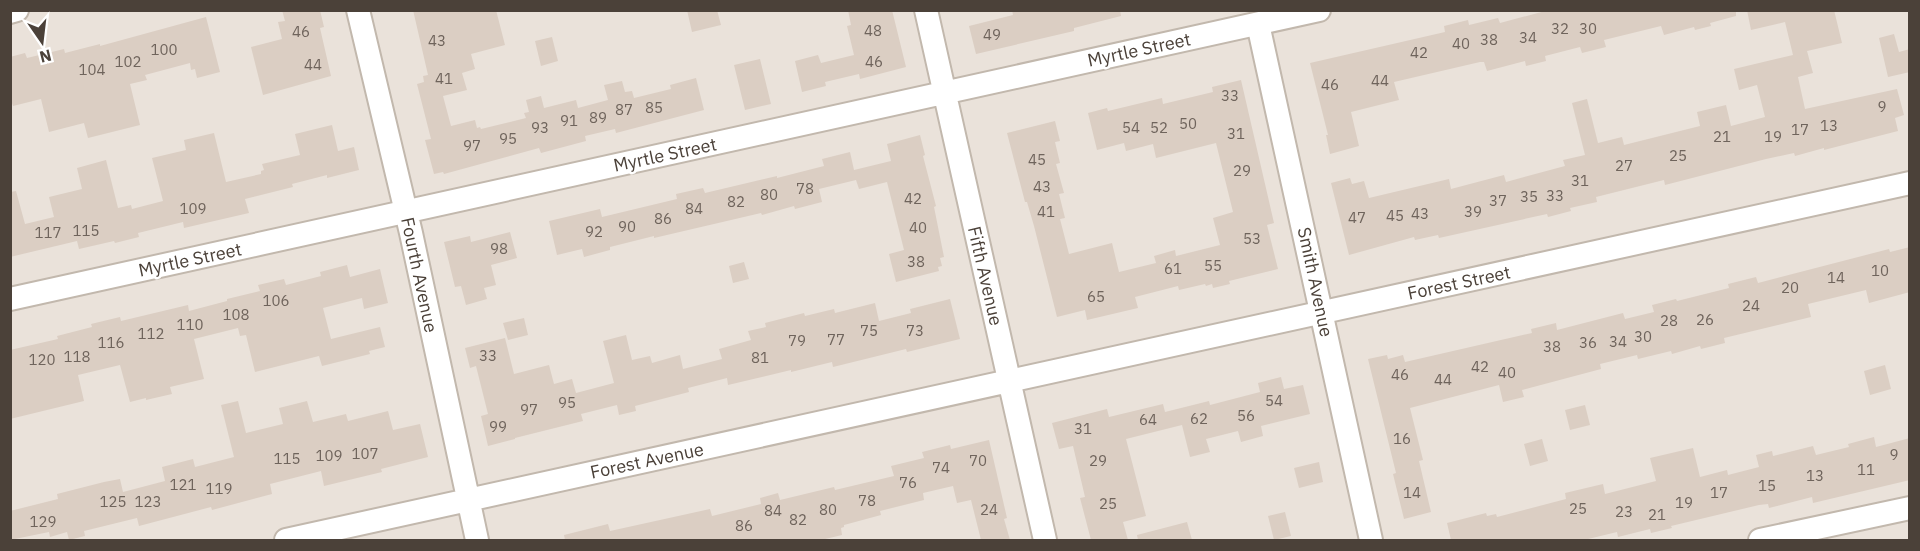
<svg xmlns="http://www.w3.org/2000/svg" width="1920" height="551" viewBox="0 0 1920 551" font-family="'IBM Plex Sans',sans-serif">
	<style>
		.residential { fill: #eae2da }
		.building { fill: #dbcec3 }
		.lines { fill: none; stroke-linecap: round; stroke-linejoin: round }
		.minor-casing { stroke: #c2b8ad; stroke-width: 26 }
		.minor { stroke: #fff; stroke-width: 22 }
		.labels { text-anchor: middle; stroke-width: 5; stroke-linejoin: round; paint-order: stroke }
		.number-label { font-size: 15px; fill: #6f645c }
		.street-label { font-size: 18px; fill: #4b4139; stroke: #fff }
	</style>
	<rect width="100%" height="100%" fill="#f6f1ec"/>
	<!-- residential -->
	<path class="residential" d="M11 11H1909V540H11Z"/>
	<!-- building -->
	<path class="building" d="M282 10H320L324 27 320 28 331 76 263 95 251 47 282 39 278 22 285 21Z
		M413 10H496L505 45 471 54 475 69 462 73 467 90 443 96 451 126 475 120 477 128 480 127 481 129 526 118 524 113 529 112 526 100 541 96 544 108 576 100 578 108 608 100 604 85 622 81 625 92 632 91 634 98 671 89 670 85 696 78 704 110 616 133 615 129 585 136 586 141 541 153 539 148 444 174 443 172 434 174 425 140 431 139 417 84 424 82 423 76 428 75Z
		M687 10H717L721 25 692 32Z
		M848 10H892L906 67 860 79 859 74 825 82 826 86 802 92 795 61 818 55 821 63 854 55 847 26 851 25Z
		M1012 10H1120L1121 16 1074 28V31L976 54 969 26 1013 15Z
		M1549 10H1736V16L1710 23 1711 26 1695 30 1694 27 1664 35 1661 26 1604 40 1606 47 1582 53 1580 47 1545 56 1546 61 1526 66 1525 61 1487 71 1484 62H1480L1394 82 1399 100 1351 112 1359 146 1330 154 1326 135H1328L1310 63 1445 32 1444 26 1468 20 1469 25 1498 18 1500 23Z
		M1747 10H1834L1842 43 1807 51 1813 73 1798 77 1805 109 1897 89 1904 115 1895 118 1898 131 1824 150V148L1795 156 1794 153 1766 159 1665 185 1664 180 1596 197 1597 202 1570 208 1571 211 1548 217 1547 214 1439 238 1438 235 1415 240 1414 237 1349 255 1331 183 1350 178 1352 184 1364 181 1369 198 1449 179 1451 189 1504 175 1506 182 1565 166 1563 160 1585 155 1572 103 1587 99 1598 143 1622 137 1624 145 1700 126 1697 112 1726 105 1731 126 1765 117 1757 85 1739 90 1734 69 1793 55 1785 22 1751 30Z
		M206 17 220 72 197 78 195 69 191 70 190 63 145 75 147 80 130 84 140 125 88 138 84 123 49 132 41 99 13 106 10 98V57L25 53 27 58 64 49 65 53 100 44V46Z
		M1894 34 1899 52 1910 49V72L1888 77 1879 38Z
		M552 37 558 61 541 66 535 41Z
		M760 59 771 104 745 110 734 65Z
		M1241 80 1274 223 1267 225 1278 269 1229 281 1230 284 1213 288 1212 284 1206 286 1205 284 1179 290 1178 286 1135 297 1138 308 1087 320 1085 310 1057 317 1034 226 1027 202H1025L1007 133 1055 121 1060 141 1055 142 1060 163 1056 164 1064 193 1059 194 1065 218 1060 219 1069 254 1112 243 1119 272 1156 263 1154 256 1175 250 1176 256 1220 245 1213 218 1233 212 1216 143 1156 158 1153 144 1126 151 1124 143 1097 150 1088 113 1107 108 1108 111 1162 98 1163 104 1213 92 1212 87Z
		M332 125 338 151 354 147 359 170 327 178V175L292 184 293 187 245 199 249 213 184 228 183 222 138 233 139 237 115 243 114 241 79 249 77 241 10 257V192L16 191 25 224 54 217 49 197 82 189 77 168 106 160 118 208 131 205 132 209 163 201 152 158 186 150 184 140 214 133 226 182 261 174V171L264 170 262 164 300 155 295 134Z
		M920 135 925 155 923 156 936 206 934 207 944 257 940 258 942 266 938 267 939 271 896 282 889 254 904 250 887 182 859 189 856 180 819 189 822 202 795 209 794 206 762 215 761 213 654 238V236L610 247V250L584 257 582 249 557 255 549 221 600 209 602 217 677 199 676 194 703 188 705 193 777 176V178L824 166 822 159 850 152 854 170 891 161 887 144Z
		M510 232 517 258 491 265 496 285 484 288 487 299 466 305 461 286 455 287 444 242 470 236 471 242Z
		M1910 247V292L1869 303 1866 290 1808 304 1811 317 1724 338 1725 343 1701 349 1700 346 1672 354 1671 351 1638 359 1637 355 1600 364 1601 369 1522 390 1524 397 1503 402 1499 385 1410 408 1423 460 1419 461 1431 512 1404 519 1393 474 1396 473 1368 359 1387 355 1388 359 1403 355 1405 362 1532 333 1531 329 1556 323 1557 330 1623 313 1625 319 1654 312 1652 305 1676 299 1677 301 1729 288 1728 284 1756 277 1758 283 1889 249 1890 252Z
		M744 262 749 279 733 283 729 266Z
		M347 265 350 277 380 269 388 303 364 309 362 298 323 308 331 339 380 327 385 347 369 351 370 354 322 366 319 356 255 372 246 335 240 336 238 328 194 339 204 379 170 387 172 394 146 400V398L130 402 120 365 78 375 84 401 10 419V350L58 339 57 336 92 327 91 324 120 317 121 321 188 305 189 311 227 301V299L260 291 258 285 284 279 286 285 321 276 320 272Z
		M950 299 960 339 907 352 906 349 833 367 832 362 791 372V370L728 385 727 378 688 388 689 392 635 406 636 411 619 415 617 405 581 414 583 421 515 438V439L488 446 481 416 488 414 476 366 470 368 465 348 505 338 514 374 549 365 554 384 572 379 576 393 614 383 603 341 626 335 632 360 650 356 652 363 680 355 683 369 722 359 719 349 751 340 748 331 766 327 765 323 804 313 805 316 834 309 835 313 875 303 879 321 911 313 910 309Z
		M524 318 528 335 508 340 503 323Z
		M1885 365 1891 389 1870 395 1864 371Z
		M1281 377 1284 389 1303 385 1310 414 1261 426 1263 436 1241 442 1238 431 1206 439 1210 452 1190 457 1182 425 1126 439 1146 516 1123 522 1128 540H1091L1080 498 1085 497 1073 446 1059 449 1052 423 1107 409 1109 417 1163 404 1165 412 1209 401 1210 405 1260 392 1258 383Z
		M238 401 246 433 283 424 279 408 307 401 313 422 346 414 348 421 388 411 393 430 420 424 428 457 381 469 382 472 324 486 321 471 270 484 272 494 212 510 211 507 139 526 137 518 84 531 85 536 69 540 67 532 50 537 49 532 10 540V511L58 499 57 494 104 482 120 479 123 492 165 481 162 467 193 459 195 467 234 457 221 405Z
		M1585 405 1590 425 1570 430 1565 410Z
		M1874 437 1876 447 1910 438V480L1813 503 1812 497 1769 508 1768 504 1759 505 1671 526 1672 528 1651 533 1650 529 1618 537 1617 532 1584 540H1451L1447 523 1486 513 1487 516 1496 514 1497 517 1566 499 1565 493 1603 484 1605 494 1656 481 1650 458 1693 448 1700 477 1727 470 1728 475 1759 467 1756 455 1772 451 1773 456 1813 446 1816 455 1849 447 1848 444Z
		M1542 439 1548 461 1530 466 1524 444Z
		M989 440 1007 518 1004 519 1010 540H981L971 500 957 503 953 486 923 493 924 500 880 511 881 515 844 525V527L841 528 842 535 821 540H565L564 535 608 524 610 531 710 509 712 516 761 504 760 498 778 493 780 500 834 487 835 490 894 476 891 466 924 458 922 452 950 445 951 449Z
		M1319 462 1323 482 1299 488 1294 468Z
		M1285 512 1291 536 1274 540 1268 516Z
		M1187 522 1192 540H1138L1137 535Z"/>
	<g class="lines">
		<!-- minor casing -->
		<g class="minor-casing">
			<path id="minor" d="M358 10 411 233 477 540
				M926 10 1045 540
				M10 12 17 10
				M1258 24 1371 540
				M10 299 1319 10
				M286 540 1910 183
				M1760 540 1910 508"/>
		</g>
		<!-- minor -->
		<use href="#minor" class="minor"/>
	</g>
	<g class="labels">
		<!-- number labels -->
		<g class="number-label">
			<text x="1560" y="34">32</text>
			<text x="1588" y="34">30</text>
			<text x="873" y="36">48</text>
			<text x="301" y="37">46</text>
			<text x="992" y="40">49</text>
			<text x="1528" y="43">34</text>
			<text x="1489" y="45">38</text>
			<text x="437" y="46">43</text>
			<text x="1461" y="49">40</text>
			<text x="164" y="55">100</text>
			<text x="1419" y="58">42</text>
			<text x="128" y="67">102</text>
			<text x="874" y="67">46</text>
			<text x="313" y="70">44</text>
			<text x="92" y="75">104</text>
			<text x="444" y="84">41</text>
			<text x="1380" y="86">44</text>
			<text x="1330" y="90">46</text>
			<text x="1230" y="101">33</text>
			<text x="1882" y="112">9</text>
			<text x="654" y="113">85</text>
			<text x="624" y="115">87</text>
			<text x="598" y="123">89</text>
			<text x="569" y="126">91</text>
			<text x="1188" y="129">50</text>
			<text x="1829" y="131">13</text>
			<text x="540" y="133">93</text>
			<text x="1131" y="133">54</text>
			<text x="1159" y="133">52</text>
			<text x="1800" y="135">17</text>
			<text x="1236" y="139">31</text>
			<text x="1722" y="142">21</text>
			<text x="1773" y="142">19</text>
			<text x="508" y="144">95</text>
			<text x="472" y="151">97</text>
			<text x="1678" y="161">25</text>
			<text x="1037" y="165">45</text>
			<text x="1624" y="171">27</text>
			<text x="1242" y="176">29</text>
			<text x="1580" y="186">31</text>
			<text x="1042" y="192">43</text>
			<text x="805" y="194">78</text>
			<text x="769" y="200">80</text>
			<text x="1555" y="201">33</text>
			<text x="1529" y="202">35</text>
			<text x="913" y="204">42</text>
			<text x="1498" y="206">37</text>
			<text x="736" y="207">82</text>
			<text x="193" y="214">109</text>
			<text x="694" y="214">84</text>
			<text x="1046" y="217">41</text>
			<text x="1473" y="217">39</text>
			<text x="1420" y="219">43</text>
			<text x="1395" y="221">45</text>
			<text x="1357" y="223">47</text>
			<text x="663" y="224">86</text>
			<text x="627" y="232">90</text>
			<text x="918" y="233">40</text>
			<text x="86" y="236">115</text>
			<text x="594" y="237">92</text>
			<text x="48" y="238">117</text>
			<text x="1252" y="244">53</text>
			<text x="499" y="254">98</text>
			<text x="916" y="267">38</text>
			<text x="1213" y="271">55</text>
			<text x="1173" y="274">61</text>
			<text x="1880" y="276">10</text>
			<text x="1836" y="283">14</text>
			<text x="1790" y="293">20</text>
			<text x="1096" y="302">65</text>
			<text x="276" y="306">106</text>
			<text x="1751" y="311">24</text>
			<text x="236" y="320">108</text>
			<text x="1705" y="325">26</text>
			<text x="1669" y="326">28</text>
			<text x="190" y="330">110</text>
			<text x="869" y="336">75</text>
			<text x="915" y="336">73</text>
			<text x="151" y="339">112</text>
			<text x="1643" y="342">30</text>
			<text x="836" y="345">77</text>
			<text x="797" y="346">79</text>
			<text x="1618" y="347">34</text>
			<text x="111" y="348">116</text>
			<text x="1588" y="348">36</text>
			<text x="1552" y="352">38</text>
			<text x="488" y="361">33</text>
			<text x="77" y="362">118</text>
			<text x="760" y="363">81</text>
			<text x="42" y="365">120</text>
			<text x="1480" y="372">42</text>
			<text x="1507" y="378">40</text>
			<text x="1400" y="380">46</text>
			<text x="1443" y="385">44</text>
			<text x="1274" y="406">54</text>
			<text x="567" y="408">95</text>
			<text x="529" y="415">97</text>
			<text x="1246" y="421">56</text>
			<text x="1199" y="424">62</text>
			<text x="1148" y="425">64</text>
			<text x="498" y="432">99</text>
			<text x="1083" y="434">31</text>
			<text x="1402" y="444">16</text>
			<text x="365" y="459">107</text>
			<text x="1894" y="460">9</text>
			<text x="329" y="461">109</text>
			<text x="287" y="464">115</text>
			<text x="978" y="466">70</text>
			<text x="1098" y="466">29</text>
			<text x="941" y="473">74</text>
			<text x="1866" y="475">11</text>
			<text x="1815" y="481">13</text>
			<text x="908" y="488">76</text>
			<text x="183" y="490">121</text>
			<text x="1767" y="491">15</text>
			<text x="219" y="494">119</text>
			<text x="1412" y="498">14</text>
			<text x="1719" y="498">17</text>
			<text x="867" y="506">78</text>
			<text x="113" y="507">125</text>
			<text x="148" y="507">123</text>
			<text x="1684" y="508">19</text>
			<text x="1108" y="509">25</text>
			<text x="1578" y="514">25</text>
			<text x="828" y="515">80</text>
			<text x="989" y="515">24</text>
			<text x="773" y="516">84</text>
			<text x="1624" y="517">23</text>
			<text x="1657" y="520">21</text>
			<text x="798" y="525">82</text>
			<text x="43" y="527">129</text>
			<text x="744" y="531">86</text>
		</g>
		<!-- street labels -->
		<g class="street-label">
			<text transform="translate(1139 50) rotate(-12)" y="6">Myrtle Street</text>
			<text transform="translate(665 155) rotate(-12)" y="6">Myrtle Street</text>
			<text transform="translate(190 260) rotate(-12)" y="6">Myrtle Street</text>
			<text transform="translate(419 275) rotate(78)" y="6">Fourth Avenue</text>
			<text transform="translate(985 276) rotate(77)" y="6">Fifth Avenue</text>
			<text transform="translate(1315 282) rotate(78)" y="6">Smith Avenue</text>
			<text transform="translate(1459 283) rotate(-12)" y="6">Forest Street</text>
			<text transform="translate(647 461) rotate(-12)" y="6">Forest Avenue</text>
		</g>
	</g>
	<!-- border -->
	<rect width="1920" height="551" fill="none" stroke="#4b4139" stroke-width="24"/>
	<!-- north arrow -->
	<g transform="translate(42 42) rotate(166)" stroke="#ffffff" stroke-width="4.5" paint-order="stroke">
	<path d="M0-4.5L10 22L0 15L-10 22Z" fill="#4b4139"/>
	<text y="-9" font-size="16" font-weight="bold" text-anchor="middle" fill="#4b4139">N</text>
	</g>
</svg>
